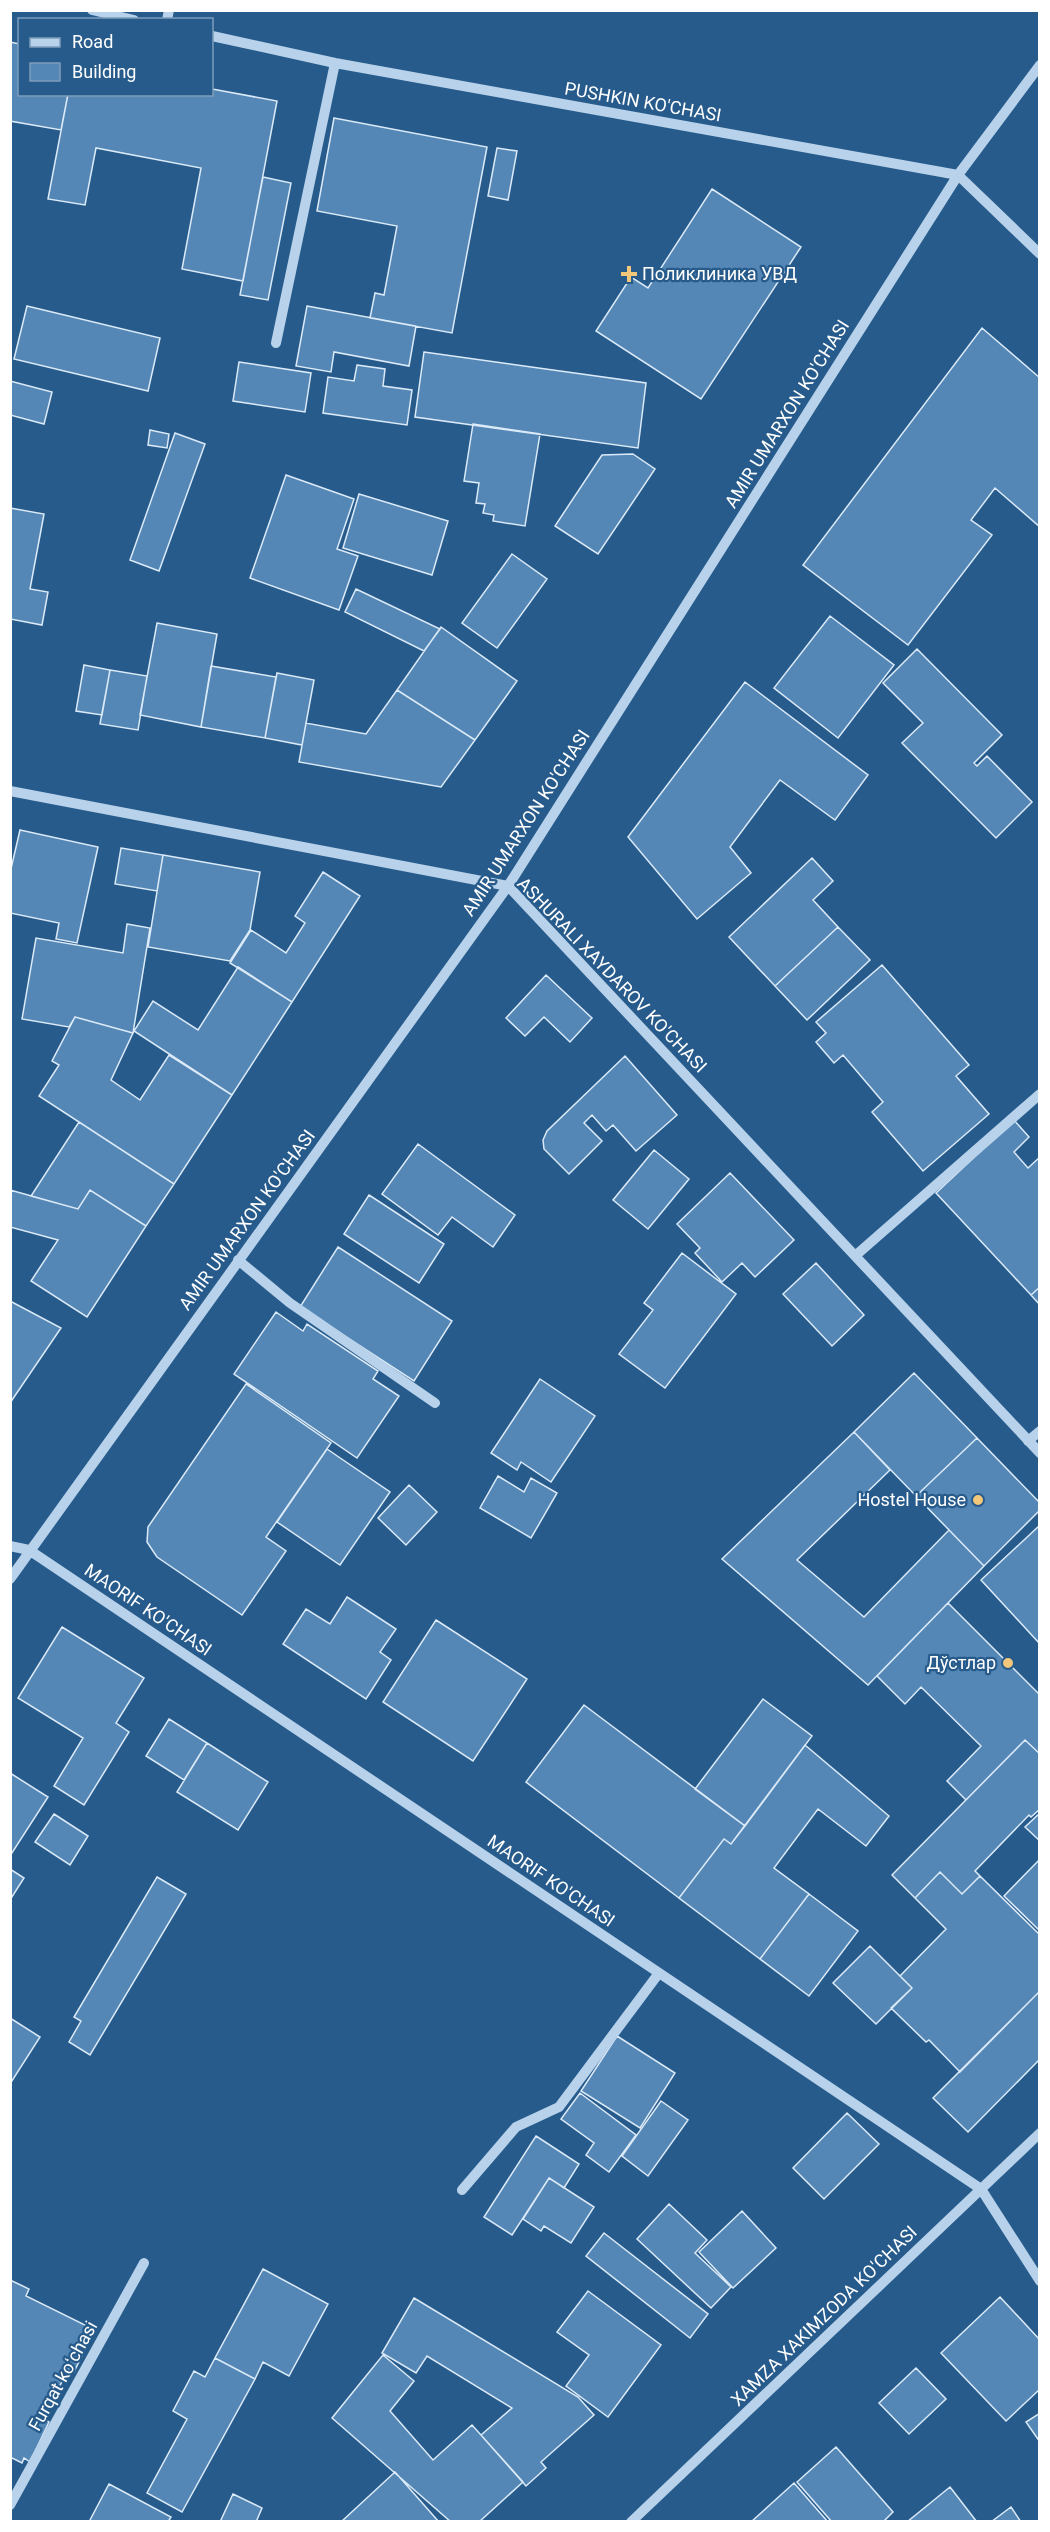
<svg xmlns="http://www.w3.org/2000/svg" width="1050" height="2532" viewBox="0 0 1050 2532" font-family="Roboto,sans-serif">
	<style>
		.building { fill: #5487b5; stroke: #dbeaf8; stroke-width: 1.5 }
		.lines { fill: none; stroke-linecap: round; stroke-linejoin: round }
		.minor { stroke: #b7d2ea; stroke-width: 10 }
		.poi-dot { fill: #f2c77c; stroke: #275b8c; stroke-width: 2 }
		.labels { text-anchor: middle; stroke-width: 4.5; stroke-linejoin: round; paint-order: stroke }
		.street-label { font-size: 18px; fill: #fff; stroke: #275b8c }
		.poi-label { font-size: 18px; fill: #fff; stroke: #275b8c; text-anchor: end }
	</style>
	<rect width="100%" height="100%" fill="#275b8c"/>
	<!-- building -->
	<path class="building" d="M10 42 20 44V94H68L61 130 10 121Z
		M212 89 277 101 243 281 182 269 201 168 96 148 85 205 48 199 68 94H212Z
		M334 118 487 147 452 333 370 318 375 293 384 295 397 226 317 211Z
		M497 148 517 151 508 200 488 196Z
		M263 177 291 183 268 300 240 295Z
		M712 189 801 247 701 399 596 331 631 277 648 288Z
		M27 306 160 338 148 391 14 359Z
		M307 306 416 326 409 366 334 352 331 372 296 366Z
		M982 328 1040 378V527L995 488 971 520 992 535 908 645 803 565Z
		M424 352 646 383 638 448 415 417Z
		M239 362 311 373 305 412 233 401Z
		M357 365 385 369 383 386 412 390 407 425 323 413 328 377 354 381Z
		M10 381 52 392 44 424 10 415Z
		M473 424 540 434 525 526 493 521 494 515 483 513 485 504 476 503 479 483 464 481Z
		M150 430 169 434 167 448 148 445Z
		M175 433 205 444 159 571 130 560Z
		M633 454 655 469 598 554 555 526 602 455Z
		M286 475 354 499 337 549 358 556 339 610 250 578Z
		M359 494 448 521 432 575 343 548Z
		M10 508 44 514 30 589 48 592 42 625 10 619Z
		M512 554 547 579 497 648 462 623Z
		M356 589 440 629 424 651 345 612Z
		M830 616 894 665 838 738 774 688Z
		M157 623 217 634 201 727 140 715Z
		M441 627 517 681 475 740 397 690Z
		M917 649 1002 735 974 763 977 766 987 756 1032 802 996 838 902 743 923 723 883 683Z
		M84 665 110 670 102 715 76 711Z
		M211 666 276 677 265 738 201 727Z
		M110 670 147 676 138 730 100 724Z
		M277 673 314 680 302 745 265 738Z
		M745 682 868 775 835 820 780 780 730 847 751 873 697 919 628 837Z
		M397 690 475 740 441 787 299 762 306 723 366 734Z
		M20 830 98 847 77 943 56 939 59 923 10 913V873Z
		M121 848 163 855 157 891 115 884Z
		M163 855 260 872 250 930 230 961 148 947Z
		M812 858 833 881 813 900 838 927 775 986 729 937Z
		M323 872 360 896 292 1002 230 963 251 930 286 953 305 923 295 916Z
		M127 924 150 928 133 1033 75 1017 69 1027 22 1019 36 938 123 953Z
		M838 927 870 960 807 1020 775 986Z
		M882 965 969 1065 956 1076 989 1114 923 1171 872 1112 883 1102 843 1055 834 1063 816 1042 826 1033 816 1022Z
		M238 967 292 1002 232 1095 134 1031 153 1001 198 1030Z
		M546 975 592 1018 570 1042 544 1017 525 1036 506 1018Z
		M75 1017 133 1033 111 1080 140 1100 169 1055 232 1095 174 1184 39 1096 59 1065 52 1061Z
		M625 1056 677 1115 636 1151 613 1125 606 1131 592 1115 584 1123 602 1141 569 1174 544 1149 543 1140 547 1131Z
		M1014 1120 1029 1137 1014 1152 1028 1168 1040 1157V1287L1031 1295 936 1193Z
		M79 1122 174 1184 146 1226 90 1190 78 1209 31 1196Z
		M418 1144 515 1215 493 1247 452 1217 438 1235 382 1194Z
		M654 1150 689 1179 648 1229 613 1200Z
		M730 1173 794 1240 755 1277 742 1263 722 1282 695 1253 700 1248 677 1224Z
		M10 1190 78 1209 90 1190 146 1226 87 1317 31 1281 58 1240 10 1227Z
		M369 1195 444 1244 419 1283 344 1234Z
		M338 1247 452 1321 414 1381 300 1307Z
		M682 1253 736 1294 665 1388 619 1354 653 1310 644 1303Z
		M816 1263 864 1315 832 1346 783 1294Z
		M1040 1287V1305L1031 1295Z
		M10 1301 61 1328 10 1403Z
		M276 1312 303 1331 307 1324 378 1371 373 1379 399 1396 357 1458 234 1374Z
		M914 1373 977 1438 916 1496 854 1432Z
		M540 1379 595 1416 551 1482 521 1462 517 1470 491 1453Z
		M246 1384 331 1443 266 1537 286 1551 242 1615 157 1557 147 1542 148 1527Z
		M854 1432 890 1470 797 1560 864 1617 949 1530 984 1566 868 1685 722 1559Z
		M977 1438 1040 1503V1510L984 1566 916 1496Z
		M327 1449 390 1492 340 1565 277 1522Z
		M498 1476 524 1492 531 1478 557 1493 531 1538 480 1508Z
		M409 1485 437 1512 406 1545 378 1518Z
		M1039 1526H1040V1644L981 1580Z
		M347 1597 396 1629 380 1652 391 1660 366 1699 283 1644 306 1609 330 1624Z
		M948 1603 1040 1695V1754L1025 1740 966 1800 947 1781 981 1746 921 1687 905 1704 877 1676Z
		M436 1620 527 1679 473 1761 383 1702Z
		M62 1627 144 1678 116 1723 129 1732 84 1805 54 1786 83 1738 18 1698Z
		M763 1699 812 1736 745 1826 695 1789Z
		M584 1705 745 1826 731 1844 724 1839 679 1898 526 1782Z
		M169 1719 207 1743 184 1780 146 1756Z
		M1025 1740 1040 1754V1809L1031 1817 1029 1815 975 1871 980 1876 962 1894 940 1872 915 1898 892 1875Z
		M207 1743 268 1782 238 1830 177 1792Z
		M805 1745 889 1816 866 1846 818 1809 774 1868 809 1894 760 1959 679 1898 724 1839 731 1844Z
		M10 1773 48 1797 10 1856Z
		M1040 1813V1841L1025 1827Z
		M54 1814 88 1836 70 1865 35 1842Z
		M1040 1859V1931L1004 1896Z
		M10 1869 24 1878 10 1900Z
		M940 1872 962 1894 980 1876 1040 1935V1991L960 2072 929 2040 926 2042 891 2008 912 1988 900 1976 946 1929 915 1898Z
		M157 1877 186 1894 90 2055 69 2042 81 2021 74 2017Z
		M809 1894 858 1931 809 1996 760 1959Z
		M870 1946 912 1988 876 2024 833 1983Z
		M1040 1991V2059L968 2132 933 2098Z
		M10 2018 40 2037 10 2084Z
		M617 2036 675 2073 640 2128 581 2091Z
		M580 2093 636 2135 609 2172 586 2155 594 2143 561 2119Z
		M661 2101 688 2120 648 2176 622 2156Z
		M847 2113 879 2144 824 2199 793 2168Z
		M536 2136 579 2164 564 2188 549 2178 512 2235 484 2217Z
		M549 2178 594 2207 571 2243 544 2226 541 2231 523 2219Z
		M669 2204 707 2240 695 2253 731 2287 711 2308 637 2239Z
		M742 2211 776 2248 733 2288 699 2252Z
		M604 2233 708 2314 690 2338 586 2256Z
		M263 2269 328 2304 289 2376 263 2362 255 2379 215 2358Z
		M10 2280 29 2289 26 2296 89 2327 87 2330 93 2333 74 2372 68 2369 44 2419 49 2422 30 2462 24 2458 22 2463 10 2457Z
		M588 2291 661 2345 608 2417 566 2386 589 2355 557 2332Z
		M1000 2297 1040 2340V2389L1006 2421 941 2353Z
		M414 2298 578 2397 594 2415 541 2462 546 2468 526 2486 481 2435 512 2408 427 2356 416 2373 382 2353Z
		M383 2355 414 2381 390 2411 433 2460 472 2425 523 2482 479 2522H451L332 2418Z
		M215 2358 255 2379 182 2512 147 2493 187 2419 173 2411 194 2371 205 2377Z
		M916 2368 946 2399 909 2434 879 2403Z
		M1040 2413V2442L1026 2422Z
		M836 2447 893 2512 883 2522H832L797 2482Z
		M395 2472 439 2522H341Z
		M794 2483 828 2522H751Z
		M109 2484 171 2517 168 2522H89Z
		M950 2487 977 2522H907Z
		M233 2494 262 2508 256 2522H220Z
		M1011 2507 1021 2522H991Z"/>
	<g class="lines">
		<!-- minor -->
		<path class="minor" d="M92 10 134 20
			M167 20 169 10
			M212 36 335 63 958 175 1040 254
			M276 343 335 63
			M10 791 508 886 1040 1453
			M855 1256 1040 1094
			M238 1260 290 1303 435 1403
			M1028 1441 1040 1431
			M10 1546 29 1550 981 2189 1040 2281
			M10 1579 508 886 958 175 1040 65
			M462 2190 516 2127 559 2107 659 1973
			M10 2505 144 2263
			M631 2522 1040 2133"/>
	</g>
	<!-- markers -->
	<g class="poi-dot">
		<path d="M626 265h6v6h6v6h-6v6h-6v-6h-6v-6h6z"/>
		<circle cx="978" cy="1500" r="6"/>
		<circle cx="1008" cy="1663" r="6"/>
	</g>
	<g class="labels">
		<!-- street labels -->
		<g class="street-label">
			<text transform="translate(643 102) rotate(10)" y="6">PUSHKIN KO'CHASI</text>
			<text transform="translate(787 414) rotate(-58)" y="6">AMIR UMARXON KO'CHASI</text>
			<text transform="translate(526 823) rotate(-57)" y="6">AMIR UMARXON KO'CHASI</text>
			<text transform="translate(612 975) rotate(46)" y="6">ASHURALI XAYDAROV KO'CHASI</text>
			<text transform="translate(247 1220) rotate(-54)" y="6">AMIR UMARXON KO'CHASI</text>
			<text transform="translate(148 1610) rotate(34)" y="6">MAORIF KO'CHASI</text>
			<text transform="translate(551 1881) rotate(34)" y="6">MAORIF KO'CHASI</text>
			<text transform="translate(824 2316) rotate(-44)" y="6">XAMZA XAKIMZODA KO'CHASI</text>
			<text transform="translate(63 2376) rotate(-61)" y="6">Furqat koʻchasi</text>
		</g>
		<!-- poi labels -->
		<g class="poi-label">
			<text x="642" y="280" text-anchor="start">Поликлиника УВД</text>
			<text x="966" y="1506">Hostel House</text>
			<text x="996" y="1669">Дўстлар</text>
		</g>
	</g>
	<!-- border -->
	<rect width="1050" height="2532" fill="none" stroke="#ffffff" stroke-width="24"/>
	<!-- legend -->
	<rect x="18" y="18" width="195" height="78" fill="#275b8c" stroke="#7d9dba" stroke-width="1.5"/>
	<rect x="30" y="38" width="30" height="9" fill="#b7d2ea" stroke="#7d9dba" stroke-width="1.5"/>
	<text x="72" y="48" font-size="18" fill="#ffffff">Road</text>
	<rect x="30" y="63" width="30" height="18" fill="#5487b5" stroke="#7d9dba" stroke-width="1.5"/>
	<text x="72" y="78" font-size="18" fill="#ffffff">Building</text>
</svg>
